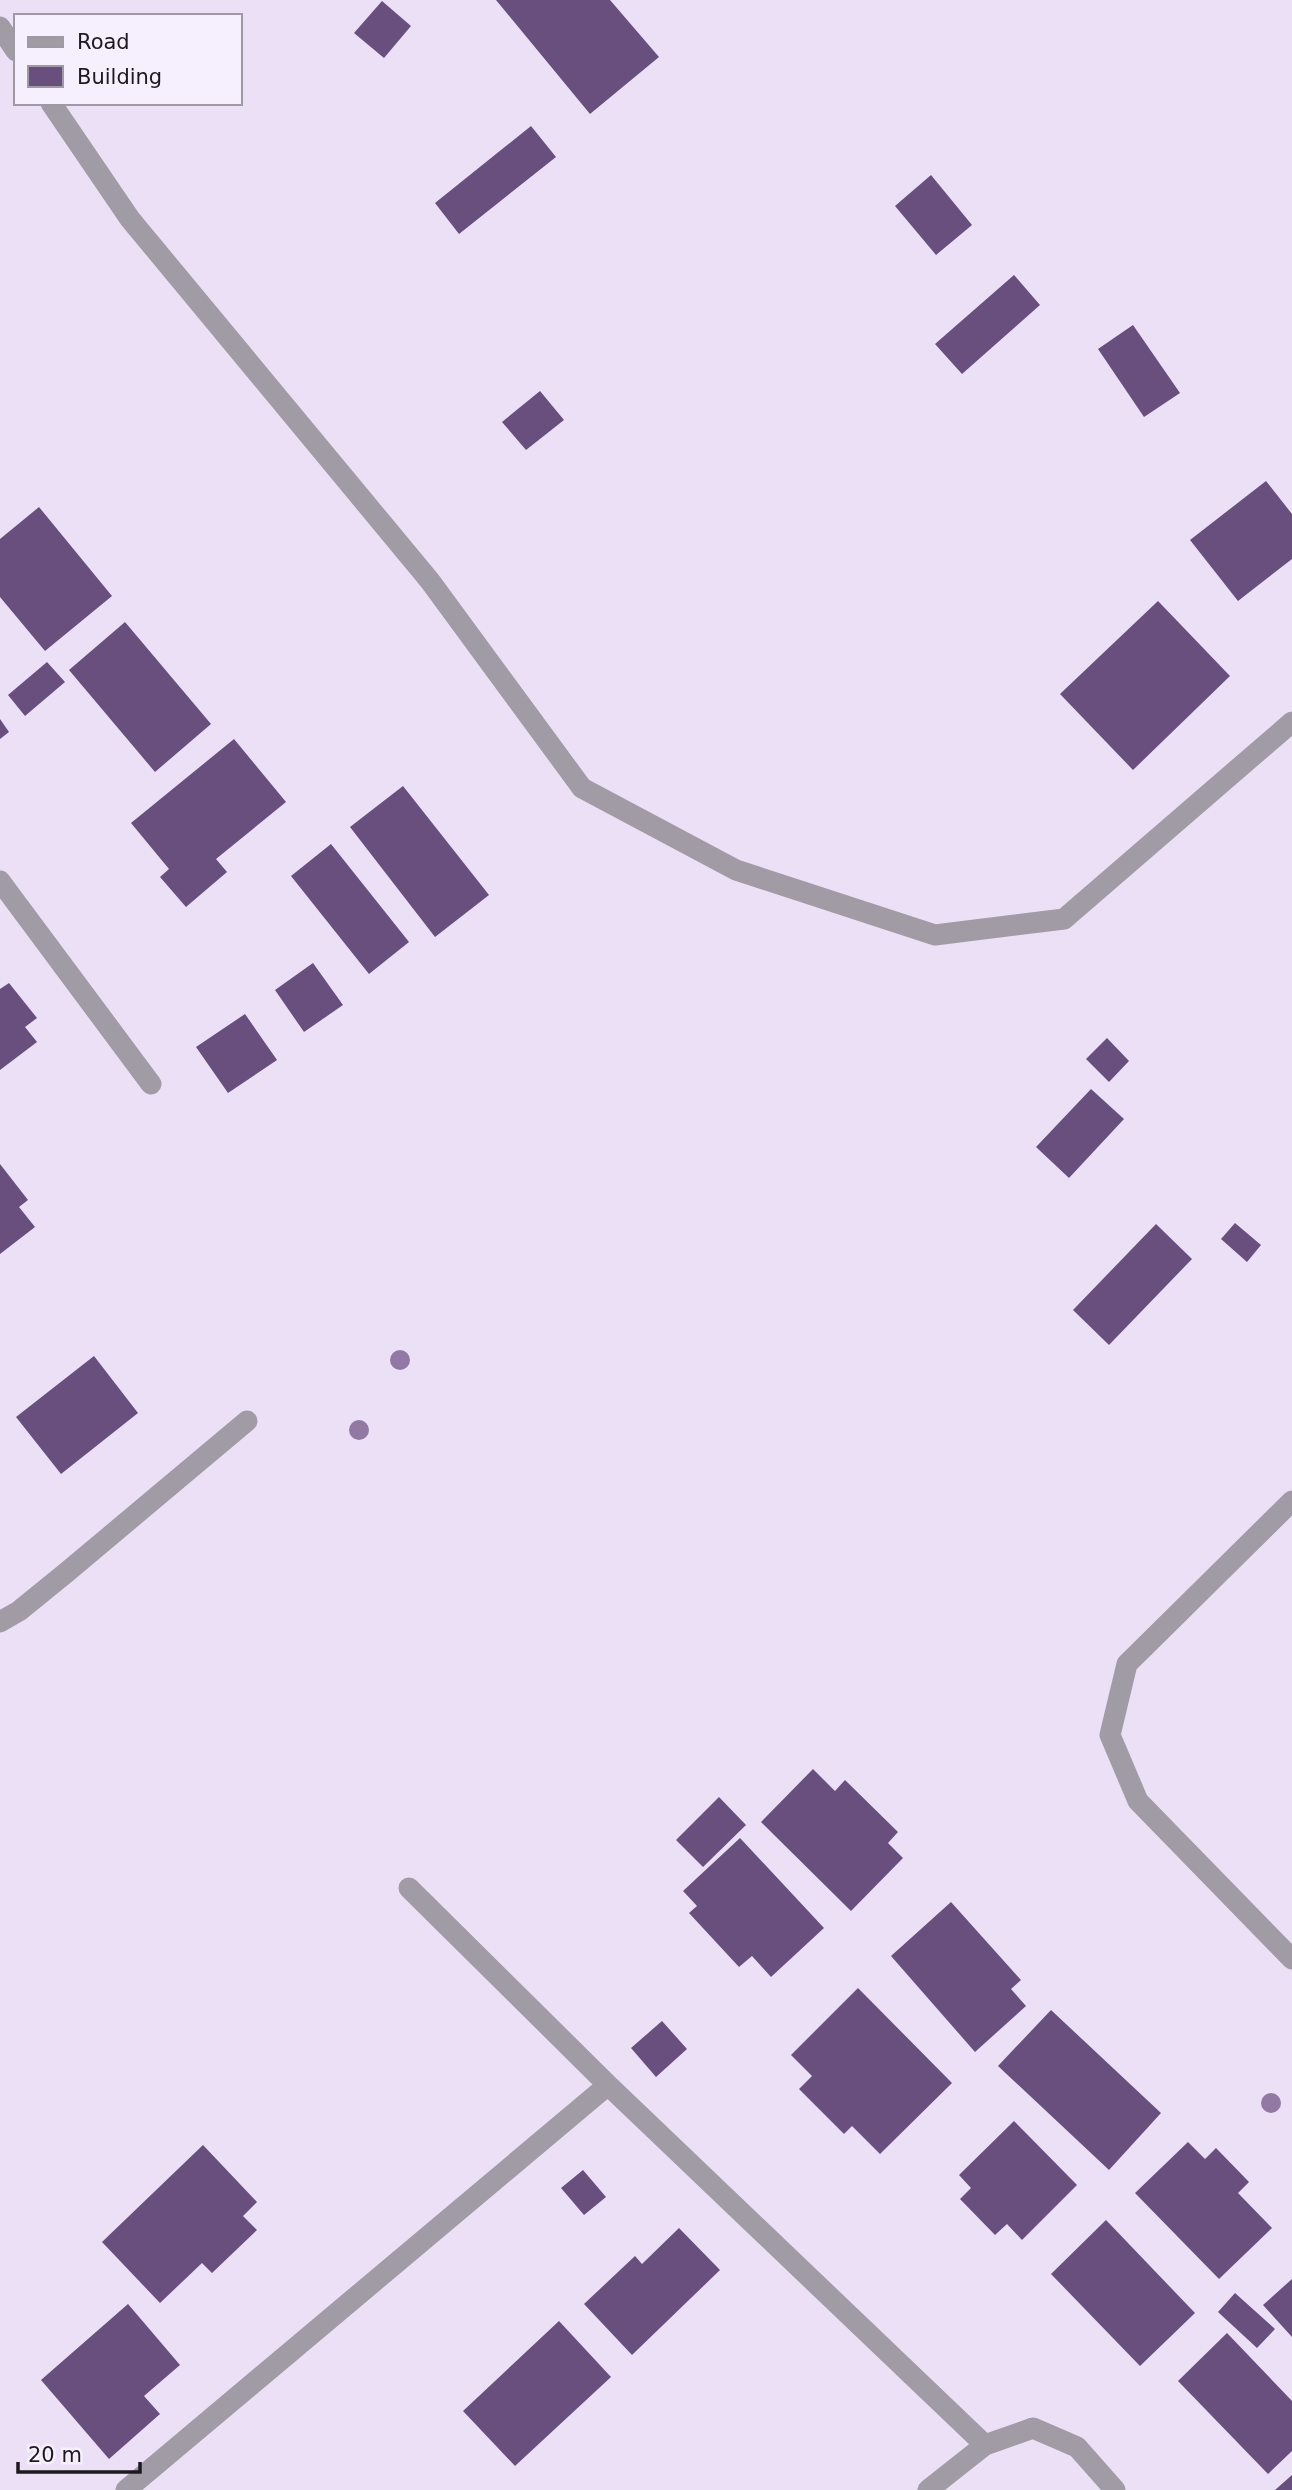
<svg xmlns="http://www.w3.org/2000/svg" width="1292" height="2490" viewBox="0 0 1292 2490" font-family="'DejaVu Sans',sans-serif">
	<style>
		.building { fill: #684f7d }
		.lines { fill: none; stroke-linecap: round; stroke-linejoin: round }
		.minor { stroke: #a09ba5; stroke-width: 21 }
		.tree { fill: #9179a4 }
	</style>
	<rect width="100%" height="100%" fill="#ece0f7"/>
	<!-- building -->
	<path class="building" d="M496 0H610L659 57 590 114Z
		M382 1 411 26 384 58 354 33Z
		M531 126 556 157 459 234 435 203Z
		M931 175 972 225 936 255 895 206Z
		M1014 275 1040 305 962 374 935 344Z
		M1133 325 1180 393 1144 417 1098 349Z
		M540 391 564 420 526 450 502 422Z
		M1266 481 1292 514V559L1238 601 1190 540Z
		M39 507 112 596 45 651 0 597V539Z
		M1158 601 1230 676 1133 770 1060 694Z
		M125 622 211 724 155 772 69 670Z
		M47 662 65 682 25 716 8 695Z
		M0 719 9 732 0 739Z
		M234 739 286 802 216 859 227 872 186 907 160 877 169 869 131 823Z
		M403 786 489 895 435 937 350 827Z
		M331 844 409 942 369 974 291 876Z
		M313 963 343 1005 304 1032 275 990Z
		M9 983 37 1018 25 1027 37 1042 0 1070V989Z
		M245 1014 277 1060 228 1093 196 1047Z
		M1107 1038 1129 1061 1109 1082 1086 1059Z
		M1091 1089 1124 1119 1069 1178 1036 1147Z
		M0 1164 28 1200 19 1207 35 1227 0 1254Z
		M1235 1223 1261 1245 1247 1262 1221 1239Z
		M1156 1224 1192 1259 1109 1345 1073 1310Z
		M94 1356 138 1413 61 1474 16 1417Z
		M813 1769 835 1791 845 1780 898 1832 888 1843 903 1858 851 1911 761 1822Z
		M719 1797 746 1825 703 1867 676 1840Z
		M740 1838 824 1928 771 1977 752 1956 739 1967 689 1913 697 1906 683 1891Z
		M951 1902 1021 1980 1011 1989 1026 2006 975 2052 891 1956Z
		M858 1988 952 2083 880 2154 852 2126 844 2134 799 2089 812 2076 791 2055Z
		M1051 2010 1161 2113 1109 2170 998 2066Z
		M662 2021 687 2049 656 2077 631 2048Z
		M1014 2121 1077 2185 1022 2240 1007 2224 995 2235 960 2199 971 2188 959 2175Z
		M1188 2142 1205 2159 1216 2148 1249 2182 1238 2193 1272 2228 1219 2279 1135 2193Z
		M203 2145 257 2202 243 2216 257 2230 212 2273 202 2263 160 2303 102 2242Z
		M583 2170 606 2197 584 2215 561 2188Z
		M1106 2220 1195 2313 1140 2366 1051 2274Z
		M679 2228 720 2270 632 2355 584 2304 635 2256 642 2264Z
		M1292 2279V2337L1263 2305Z
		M1235 2293 1275 2329 1257 2348 1218 2312Z
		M128 2304 180 2365 144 2396 160 2414 109 2459 41 2380Z
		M559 2321 611 2377 515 2466 463 2411Z
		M1227 2333 1292 2401V2451L1268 2474 1178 2381Z
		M1292 2475V2490H1275Z"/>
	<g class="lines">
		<!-- minor -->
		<path class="minor" d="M0 27 16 51
			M51 103 130 219 430 581 582 788 736 870 935 935 1064 919 1292 722
			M0 881 151 1084
			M1292 1501 1127 1664 1110 1735 1138 1801 1292 1959
			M0 1622 19 1611 67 1572 247 1421
			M409 1888 608 2085 985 2445
			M126 2490 608 2085
			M928 2490 985 2445 1033 2428 1077 2447 1115 2490"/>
	</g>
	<!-- trees -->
	<g class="tree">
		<circle cx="400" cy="1360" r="10"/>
		<circle cx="359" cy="1430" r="10"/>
		<circle cx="1271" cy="2103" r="10"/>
	</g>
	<!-- legend -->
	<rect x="14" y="14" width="228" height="91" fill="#f6effd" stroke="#9f99a5" stroke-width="2"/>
	<rect x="28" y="37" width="35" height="10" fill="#a09ba5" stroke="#9f99a5" stroke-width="2"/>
	<text x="77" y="49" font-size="21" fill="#1d1921">Road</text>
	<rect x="28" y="66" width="35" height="21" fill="#684f7d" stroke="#9f99a5" stroke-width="2"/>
	<text x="77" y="84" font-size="21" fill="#1d1921">Building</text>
	<!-- scale -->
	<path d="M18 2462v10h122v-10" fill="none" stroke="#1d1921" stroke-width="3.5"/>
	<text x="28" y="2462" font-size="21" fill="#1d1921" stroke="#f6effd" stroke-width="5" paint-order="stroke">20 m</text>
</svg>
